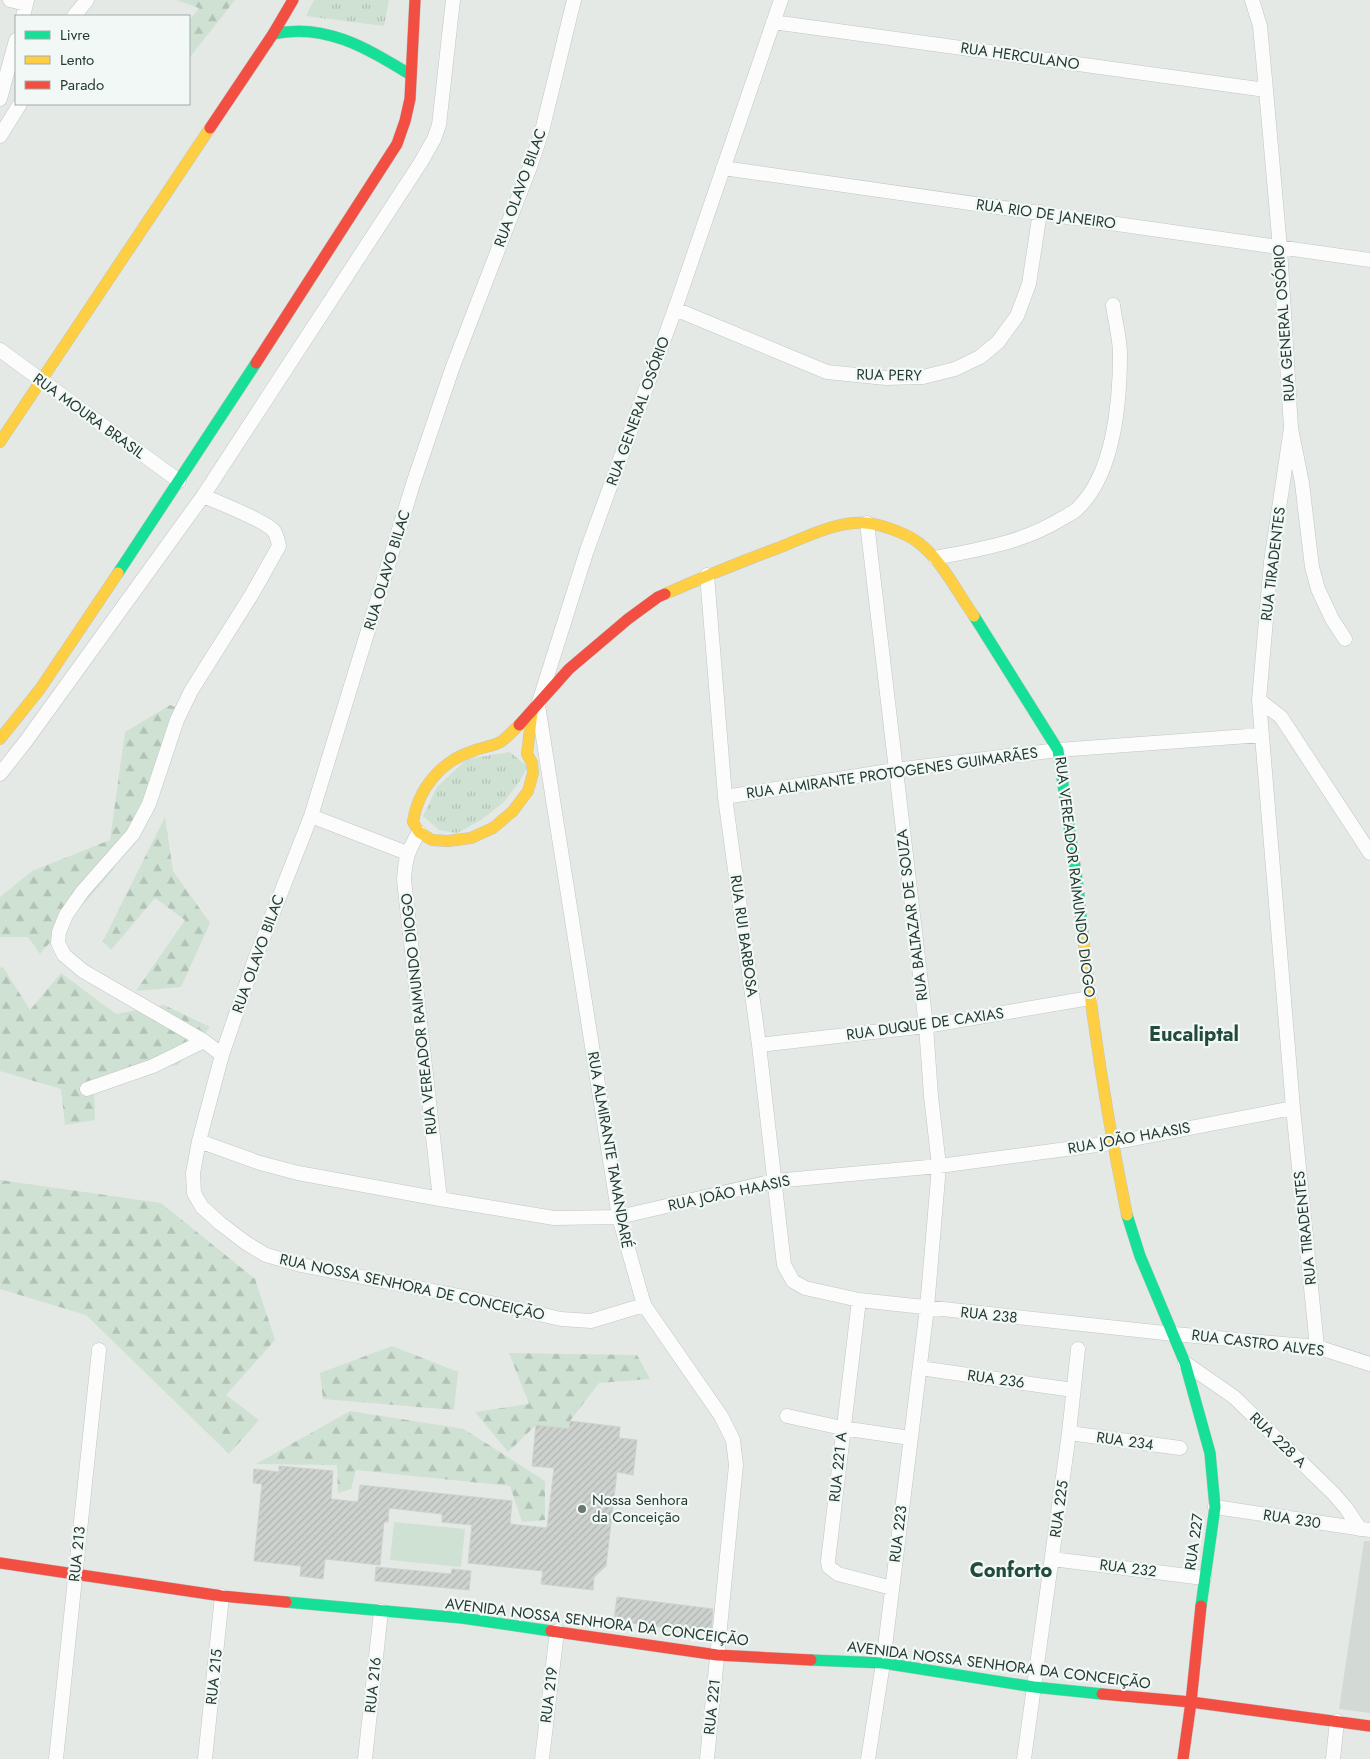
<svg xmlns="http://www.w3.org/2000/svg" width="1370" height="1759" viewBox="0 0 1370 1759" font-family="Jost,sans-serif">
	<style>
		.built { fill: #d3dad6 }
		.green { fill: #cfe1d3 }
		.forest { fill: url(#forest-firs) }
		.park { fill: url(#park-tufts) }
		.building { fill: url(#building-hatch); stroke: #cdd2cf }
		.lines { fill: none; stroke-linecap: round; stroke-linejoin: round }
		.street-casing { stroke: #c1c6c3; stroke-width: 15 }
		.fast-casing { stroke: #c0c6c3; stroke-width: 12 }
		.slow-casing { stroke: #c0c6c3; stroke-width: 12 }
		.jam-casing { stroke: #c0c6c3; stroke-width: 12 }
		.street { stroke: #fbfcfb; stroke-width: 14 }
		.fast { stroke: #16e098; stroke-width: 11 }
		.slow { stroke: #ffcf43; stroke-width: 11 }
		.jam { stroke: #f24e42; stroke-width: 11 }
		.poi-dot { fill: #677772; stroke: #f2f8f5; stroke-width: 2 }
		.labels { text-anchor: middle; stroke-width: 4.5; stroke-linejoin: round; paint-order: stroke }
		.street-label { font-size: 15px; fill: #243a33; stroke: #f2f8f5 }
		.poi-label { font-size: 15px; fill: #243a33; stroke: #f2f8f5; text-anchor: start }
		.district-label { font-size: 20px; font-weight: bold; fill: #224a3d; stroke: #f2f8f5 }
	</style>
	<defs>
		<pattern id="forest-firs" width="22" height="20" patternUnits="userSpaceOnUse" patternTransform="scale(1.25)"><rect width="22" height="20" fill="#cfe1d3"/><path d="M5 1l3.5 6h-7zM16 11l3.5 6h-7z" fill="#b2c2b6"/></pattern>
		<pattern id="park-tufts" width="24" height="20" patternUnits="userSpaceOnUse" patternTransform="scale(1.25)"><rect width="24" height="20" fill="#cfe1d3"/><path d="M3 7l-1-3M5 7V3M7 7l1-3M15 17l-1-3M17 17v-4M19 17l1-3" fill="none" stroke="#b2c2b6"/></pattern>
		<pattern id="building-hatch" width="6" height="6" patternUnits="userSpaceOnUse" patternTransform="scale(1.25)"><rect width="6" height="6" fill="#cdd2cf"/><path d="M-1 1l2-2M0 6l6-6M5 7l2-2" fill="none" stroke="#b0b5b2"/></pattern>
	</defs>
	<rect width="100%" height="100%" fill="#e4e9e6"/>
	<!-- built -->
	<path class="built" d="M1364 1541H1370V1713L1339 1709Z"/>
	<!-- green -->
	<path class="green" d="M394 1522 465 1529 461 1567 390 1560Z"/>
	<!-- forest -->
	<path class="forest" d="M176 0H235L190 57 189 56V21L199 8Z
		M170 705 180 709 145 808 113 870 40 954 28 937H0V897L32 871 110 840 125 732Z
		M165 817 173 871 210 923 181 987 136 991 185 920 155 898 111 950 103 941Z
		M3 967 30 1010 61 973 116 1014 164 1005 210 1027 178 1065 94 1079 95 1120 65 1125 61 1089 0 1071V968Z
		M0 1180 161 1203 255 1279 275 1340 226 1395 259 1420 229 1454 86 1315 0 1289Z
		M392 1346 458 1372 454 1410 323 1399 320 1373Z
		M509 1353 637 1355 650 1379 599 1383 570 1421 569 1429 536 1425 508 1452 475 1412 529 1404Z
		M350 1411 464 1429 545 1481V1520L522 1522 510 1486 356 1470 351 1489 338 1493 337 1465 256 1464Z"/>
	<!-- park -->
	<path class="park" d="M314 0H389L384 26 306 16Z
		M510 752 528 767 519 782 504 802 481 820 457 833 439 830 423 816 437 787 467 759Z"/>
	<!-- building -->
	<path class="building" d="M570 1421 620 1427 619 1438 637 1440 633 1475 617 1472 606 1566 594 1577 593 1590 541 1584 543 1571 468 1563 472 1525 442 1522V1514L389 1508 388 1522H384L380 1565 325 1559 323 1579 300 1576 301 1566 254 1561 262 1484 253 1483 254 1469 279 1472V1466L333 1471 331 1499 358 1502 360 1485 512 1501 510 1524 547 1528 554 1468 532 1466 536 1425 569 1429Z
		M376 1567 451 1574 452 1569 471 1571 469 1590 375 1581Z
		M617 1597 713 1609 711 1633 614 1621Z"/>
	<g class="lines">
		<!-- street casing -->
		<g class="street-casing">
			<path id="street" d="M10 0 26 4
				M574 0 542 131 530 167 452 369 413 484 311 816 255 959 222 1055 199 1141 193 1173 194 1193 202 1207 221 1224 246 1243 266 1255 301 1265 469 1298 561 1319 591 1321 644 1305
				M1252 0 1260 26 1266 90 1280 248 1291 428 1302 483 1312 567 1318 589 1332 619 1345 639
				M23 16 27 0
				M74 16 87 0
				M773 22 1266 90
				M0 99 16 40
				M0 136 20 104
				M723 168 1370 260
				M675 309 827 372 886 378 923 377 955 369 980 357 998 342 1017 316 1029 284 1040 212
				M0 350 179 481
				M1291 428 1271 562 1259 700 1293 1108 1317 1347
				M203 496C218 502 265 521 274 531 277 536 278 540 279 546L252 594 191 691 177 720 149 804 133 834 82 892 66 915 59 932 58 943 64 955 83 971 204 1041
				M867 523 926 1026 931 1096 939 1166 927 1308 883 1663 868 1759
				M935 558C980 549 1022 543 1061 519 1066 516 1073 513 1077 509 1114 474 1120 402 1120 354 1120 338 1115 321 1113 305
				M707 575 725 797 759 1045 784 1265 793 1281 805 1288 859 1300 1174 1334 1317 1347 1370 1364
				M1259 700 1281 717 1370 853
				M0 774 26 741 203 496 421 162 434 139 439 125 453 0
				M725 797 895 770 1058 750 1262 735
				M311 816 407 853
				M419 832C408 851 405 859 404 880L440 1199
				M759 1045 926 1026 1090 998
				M87 1089 153 1066 204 1041 222 1055
				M199 1141 260 1163 298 1173 440 1199 554 1218 619 1217 774 1181 939 1166 1112 1143 1293 1108
				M859 1300 828 1561 829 1567 838 1574 892 1588
				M1185 1363 1234 1397 1333 1493 1346 1508 1360 1529
				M920 1368 1073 1390
				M787 1416 842 1428 910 1438
				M1069 1433 1180 1448
				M1215 1507 1370 1530
				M1052 1559 1204 1578
				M56 1759 99 1350
				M205 1759 222 1596
				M365 1759 381 1611
				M542 1759 557 1631
				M707 1759 736 1465 733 1440 721 1416 644 1305 619 1217 538 705 587 550 675 309 781 0
				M1024 1759 1069 1433 1078 1349
				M1333 1759 1337 1721"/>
		</g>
		<!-- fast casing -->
		<g class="fast-casing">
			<path id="fast" d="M273 34C325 22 368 49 411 75
				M118 573 256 363
				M974 616 1058 750 1078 887 1083 935
				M1127 1215 1140 1256 1185 1363 1210 1453 1215 1507 1201 1606
				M286 1602 462 1618 551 1631
				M811 1660 883 1663 1034 1687 1102 1694"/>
		</g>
		<!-- slow casing -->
		<g class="slow-casing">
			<path id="slow" d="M0 442 210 128
				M665 594C703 577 740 562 778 548 806 537 836 521 866 523 881 524 908 534 919 543 943 562 957 592 974 616
				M519 725C514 730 508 736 502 741 495 746 482 747 473 751 441 761 418 789 413 822L419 832 432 840 448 841 471 838 493 828 513 811 528 791 533 773 532 763 527 754 532 712
				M0 739 40 689 118 573
				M1083 935C1093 1029 1108 1122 1127 1215"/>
		</g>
		<!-- jam casing -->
		<g class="jam-casing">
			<path id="jam" d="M210 128 273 34 293 0
				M256 363 397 144 405 121 410 99 415 0
				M519 725 569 669 628 619 658 597 665 594
				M0 1563 222 1596 286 1602
				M551 1631 717 1655 811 1660
				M1102 1694 1191 1702 1370 1726
				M1183 1759 1191 1702 1201 1606"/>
		</g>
		<!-- street -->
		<use href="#street" class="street"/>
		<!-- fast -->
		<use href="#fast" class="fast"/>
		<!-- slow -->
		<use href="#slow" class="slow"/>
		<!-- jam -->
		<use href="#jam" class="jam"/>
	</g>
	<!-- markers -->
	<circle class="poi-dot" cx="582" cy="1509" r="5"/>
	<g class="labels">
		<!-- street labels -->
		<g class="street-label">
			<text transform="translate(1020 56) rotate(8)" y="5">RUA HERCULANO</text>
			<text transform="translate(520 188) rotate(-70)" y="5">RUA OLAVO BILAC</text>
			<text transform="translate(1046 214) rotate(8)" y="5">RUA RIO DE JANEIRO</text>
			<text transform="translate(1284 323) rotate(-94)" y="5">RUA GENERAL OSÓRIO</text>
			<text transform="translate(889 375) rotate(1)" y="5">RUA PERY</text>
			<text transform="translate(638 411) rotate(-70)" y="5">RUA GENERAL OSÓRIO</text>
			<text transform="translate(89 416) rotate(36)" y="5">RUA MOURA BRASIL</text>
			<text transform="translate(1273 564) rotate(-83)" y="5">RUA TIRADENTES</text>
			<text transform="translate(387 570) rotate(-73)" y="5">RUA OLAVO BILAC</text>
			<text transform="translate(892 773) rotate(-8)" y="5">RUA ALMIRANTE PROTOGENES GUIMARÃES</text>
			<text transform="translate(1075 877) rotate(83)" y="5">RUA VEREADOR RAIMUNDO DIOGO</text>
			<text transform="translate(912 915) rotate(-97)" y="5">RUA BALTAZAR DE SOUZA</text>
			<text transform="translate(744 936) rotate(82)" y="5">RUA RUI BARBOSA</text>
			<text transform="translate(258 954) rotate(-70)" y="5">RUA OLAVO BILAC</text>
			<text transform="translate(419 1014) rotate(-96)" y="5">RUA VEREADOR RAIMUNDO DIOGO</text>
			<text transform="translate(925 1024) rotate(-8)" y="5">RUA DUQUE DE CAXIAS</text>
			<text transform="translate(1129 1138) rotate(-10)" y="5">RUA JOÃO HAASIS</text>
			<text transform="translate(610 1150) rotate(80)" y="5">RUA ALMIRANTE TAMANDARÉ</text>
			<text transform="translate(729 1193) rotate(-12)" y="5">RUA JOÃO HAASIS</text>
			<text transform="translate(1305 1228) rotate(-96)" y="5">RUA TIRADENTES</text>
			<text transform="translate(412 1287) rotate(12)" y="5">RUA NOSSA SENHORA DE CONCEIÇÃO</text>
			<text transform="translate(989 1315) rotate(6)" y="5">RUA 238</text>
			<text transform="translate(1258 1343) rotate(7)" y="5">RUA CASTRO ALVES</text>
			<text transform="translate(996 1379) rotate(8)" y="5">RUA 236</text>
			<text transform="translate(1278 1440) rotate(44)" y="5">RUA 228 A</text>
			<text transform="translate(1125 1441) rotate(8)" y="5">RUA 234</text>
			<text transform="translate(838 1467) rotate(-84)" y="5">RUA 221 A</text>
			<text transform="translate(1059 1509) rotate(-82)" y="5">RUA 225</text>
			<text transform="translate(1292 1519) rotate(9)" y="5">RUA 230</text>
			<text transform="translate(898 1534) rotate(-83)" y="5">RUA 223</text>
			<text transform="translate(1194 1542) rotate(-82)" y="5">RUA 227</text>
			<text transform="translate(77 1554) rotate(-84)" y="5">RUA 213</text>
			<text transform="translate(1128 1568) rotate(7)" y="5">RUA 232</text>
			<text transform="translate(597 1622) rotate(7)" y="5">AVENIDA NOSSA SENHORA DA CONCEIÇÃO</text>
			<text transform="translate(999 1665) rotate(7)" y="5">AVENIDA NOSSA SENHORA DA CONCEIÇÃO</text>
			<text transform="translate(214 1677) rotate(-84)" y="5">RUA 215</text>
			<text transform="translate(373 1685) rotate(-84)" y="5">RUA 216</text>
			<text transform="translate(549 1695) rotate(-83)" y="5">RUA 219</text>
			<text transform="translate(712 1707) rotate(-84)" y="5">RUA 221</text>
		</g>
		<!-- poi labels -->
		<g class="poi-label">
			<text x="592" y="1505">Nossa Senhora<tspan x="592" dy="17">da Conceição</tspan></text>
		</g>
		<!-- district labels -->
		<g class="district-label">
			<text x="1194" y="1041">Eucaliptal</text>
			<text x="1011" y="1577">Conforto</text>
		</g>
	</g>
	<!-- legend -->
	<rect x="15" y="15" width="175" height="90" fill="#f2f8f5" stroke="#a0aca7"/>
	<rect x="25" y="31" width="25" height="8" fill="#16e098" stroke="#a0aca7"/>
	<text x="60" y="40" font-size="15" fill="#243a33">Livre</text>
	<rect x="25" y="56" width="25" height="8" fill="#ffcf43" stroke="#a0aca7"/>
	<text x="60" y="65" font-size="15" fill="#243a33">Lento</text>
	<rect x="25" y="81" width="25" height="8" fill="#f24e42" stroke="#a0aca7"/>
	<text x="60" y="90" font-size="15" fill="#243a33">Parado</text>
</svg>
